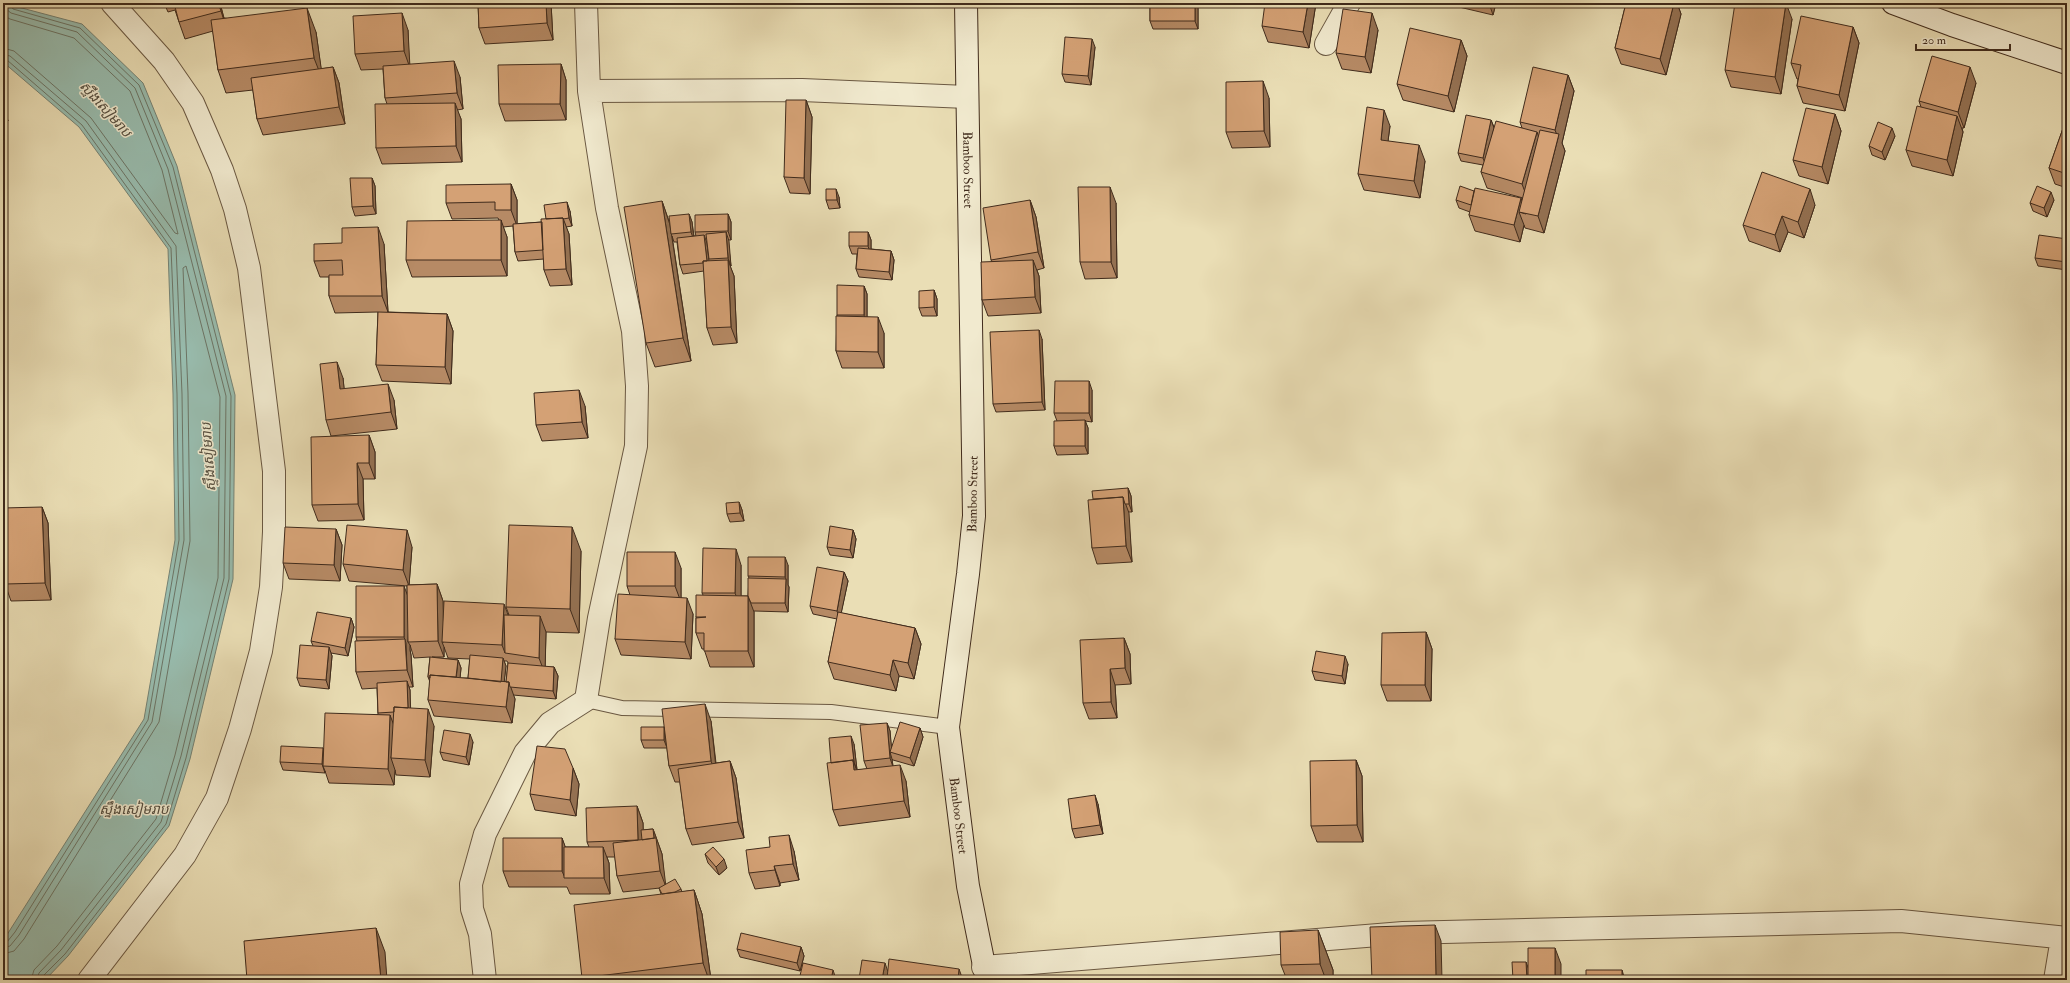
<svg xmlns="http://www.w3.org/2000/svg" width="2070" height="983" viewBox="0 0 2070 983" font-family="'IM FELL Double Pica','Noto Sans Khmer',serif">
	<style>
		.water { fill: #98bcae; stroke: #758274 }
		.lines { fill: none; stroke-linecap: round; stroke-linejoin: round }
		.shore { stroke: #6c7465; stroke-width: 1 }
		.lane-casing { stroke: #6a5842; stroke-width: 16 }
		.street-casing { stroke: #6a5842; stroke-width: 24 }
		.secondary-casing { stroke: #402b1c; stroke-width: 24 }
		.lane { stroke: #f1eacf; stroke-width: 14 }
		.street { stroke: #f1eacf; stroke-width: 22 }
		.secondary { stroke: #f1eacf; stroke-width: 22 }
		.wall { fill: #b68a65; stroke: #402b1c; fill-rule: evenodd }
		.shaded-wall { fill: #947152; stroke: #402b1c }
		.building { fill: #d4a175; stroke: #402b1c }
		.labels { text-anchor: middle; stroke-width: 3; stroke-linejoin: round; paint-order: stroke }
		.street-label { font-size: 13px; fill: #402b1c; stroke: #f1eacf }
		.water-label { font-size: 14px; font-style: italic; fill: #564f40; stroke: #f1eacf }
	</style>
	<rect width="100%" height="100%" fill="#eadeb5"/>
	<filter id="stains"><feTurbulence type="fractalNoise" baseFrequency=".005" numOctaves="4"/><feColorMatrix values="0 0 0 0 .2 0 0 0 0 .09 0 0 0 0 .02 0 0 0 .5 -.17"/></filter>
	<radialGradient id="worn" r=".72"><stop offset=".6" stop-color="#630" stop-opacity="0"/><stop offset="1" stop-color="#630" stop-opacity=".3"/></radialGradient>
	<!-- water -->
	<path class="water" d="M3 3 82 24 143 83 177 166 235 395 233 579 190 759 169 826 68 956 45 980H3V941L144 719 175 540 173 394 168 249 79 127 3 62Z"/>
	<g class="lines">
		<!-- shore -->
		<path class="shore" d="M5 3 6 9 11 13 77 32 135 88 168 169 226 396 224 578 181 756 161 822 61 950 39 973 37 980
			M10 3 13 9 80 28 139 85 173 167 231 396 229 579 186 758 166 824 65 954 43 976 42 980
			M3 15 10 19 74 38 130 91 162 170 178 234 175 233 91 118 14 51 3 48
			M3 54 10 56 86 121 176 246 182 394 184 540 152 722 19 935 10 946 3 948
			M3 59 7 60 82 125 171 248 177 394 179 540 148 720 15 932 7 942 3 943
			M3 954 14 951 24 939 159 722 190 541 188 393 183 268 186 266 220 397 218 578 175 755 156 819 57 946 34 970 31 980"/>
		<!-- lane casing -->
		<g class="lane-casing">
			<path id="lane" d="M586 700 622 708 831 712 948 727"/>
		</g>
		<!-- street casing -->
		<g class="street-casing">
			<path id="street" d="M1326 44 1349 3
				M589 91 802 90 967 97
				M983 967 1403 933 1901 921 2067 938
				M89 980 185 855 217 798 240 729 261 651 271 587 274 532V471L249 268 235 209 222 170 193 103 164 61 112 3
				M485 980 480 934 472 909 471 884 485 834 525 753 550 723 586 700 599 618 636 446 637 386 633 331 607 208 589 91 586 3
				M2055 980 2062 938"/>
		</g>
		<!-- secondary casing -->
		<g class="secondary-casing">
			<g id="secondary">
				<path id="s1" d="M966 3 974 516 968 574 948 727 968 886 987 980"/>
				<path d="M1893 3 1952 25 2067 63"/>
			</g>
		</g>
		<!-- lane -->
		<use href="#lane" class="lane"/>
		<!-- street -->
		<use href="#street" class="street"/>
		<!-- secondary -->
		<use href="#secondary" class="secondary"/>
	</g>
	<!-- wall -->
	<path class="wall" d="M164 3H220L224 18 316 32 321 69 333 67 339 83 345 124 263 135 257 119 253 90 226 93 218 70 213 31 185 39 179 22 175 10 168 12Z
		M478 3H551L553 40 485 44 479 28Z
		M1140 3H1206V5H1198V29H1153L1150 21V4H1140Z
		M1316 3 1309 48 1268 42 1262 26Z
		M1442 3H1496L1493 15Z
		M1626 3H1677L1681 14 1666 75 1621 64 1615 48Z
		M1792 19 1781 94 1731 87 1725 70Z
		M1853 27 1859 43 1845 111 1803 103 1797 86 1798 79H1797L1791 63Z
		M408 30 409 64 460 77 463 109 457 110 461 119 462 162 382 164 376 148 387 104 385 98 383 69 361 70 355 54Z
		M1378 30 1371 73 1342 69 1336 53Z
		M1461 40 1467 56 1454 112 1403 100 1397 84Z
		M1095 47 1091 85 1065 82 1062 74Z
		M561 64 566 80V120L505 121 499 104Z
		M1568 75 1574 91 1562 143 1565 151 1544 233 1525 228 1524 225 1520 242 1475 231 1469 215 1470 212 1459 208 1456 200 1474 191 1522 201 1523 198 1487 188 1481 172 1483 165 1461 161 1458 153 1491 120 1494 127 1522 128 1520 122Z
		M1976 83 1964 128H1962L1963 132 1953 176 1912 166 1906 150 1921 107 1919 101Z
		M1269 98 1270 147 1232 148 1226 132Z
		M806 100 812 117 810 194 790 193 784 177Z
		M3 104 8 121 3 122Z
		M1835 114 1841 131 1828 184 1799 176 1793 160Z
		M2067 117V188L2055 184 2049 168Z
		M1390 126 1388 141 1425 161 1420 198 1364 190 1358 174Z
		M1895 136 1885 160 1872 155 1869 146Z
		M372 178 375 186 376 214 355 216 352 207Z
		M511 184 517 200V224L542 222 546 219 570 211 572 226 566 227 569 234 572 285 550 286 544 270V259L518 261 515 252 513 226 503 227 507 237V276L412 277 406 260 499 220 498 218 452 219 446 203Z
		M839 197 840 208 829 209 826 200Z
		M1030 200 1036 217 1044 268 1037 270 1039 276 1041 313 988 316 982 300 992 262 991 260Z
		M2054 200 2047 217 2033 211 2030 203Z
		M662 201 670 224 689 214 692 222 694 236H696L695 232 728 214 731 222V240H728L731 266H730L734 276 737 343 713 345 707 328 704 271 683 274 680 265 677 242H674L672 236 691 361 655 367 646 343Z
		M1116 203 1117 278 1085 279 1080 262Z
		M1815 205 1804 238 1788 232 1780 252 1749 241 1743 225Z
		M868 232 871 240V249L891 251 894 260 892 280 859 277 856 269 857 254H852L849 246Z
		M2067 239V270L2038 266 2035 258Z
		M384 244 388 312 447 314 453 331 451 384 382 381 376 365 378 312 335 313 329 296V277H320L314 261Z
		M864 286 867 294V317L884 333V368H842L836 351 837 315Z
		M934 290 937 299V316H922L919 308Z
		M1042 339 1045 410 996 412 993 404Z
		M343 378 344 389 394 400 397 429 331 436 326 420Z
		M1092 390V422L1085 421 1088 428V454L1057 455 1054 446 1057 421 1054 413Z
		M585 406 588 438 542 441 536 425Z
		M369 435 375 452V479H363L364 520 318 521 312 505Z
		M1128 488 1131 496 1132 512H1128L1132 562 1097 564 1092 548 1093 499Z
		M739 502 742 510 744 521 730 522 727 514Z
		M42 507 48 523 51 600 11 601 5 584H3V546L4 564Z
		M336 529 342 545 340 581 289 579 283 563Z
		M853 530 856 539 853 558 830 555 827 547Z
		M412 547 409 585 437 584 443 601V621L509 615 506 607 581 551 579 633 546 632 545 667H554L558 676 556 699 513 695 515 699 512 723 434 716 428 700 430 682 428 677 430 657 414 658 410 645V650L411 655 413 687H409L410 690V708L434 726 430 777 396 775 395 770 394 785 329 783 325 771V773L283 770 280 762 323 748 324 750 378 714 377 688 362 689 356 672 357 641 356 637 407 596V586L349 581 343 564ZM444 647 448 658 470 659 468 678H460L461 668 458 660 432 657H444ZM504 661H507L508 663 506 682H504L506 666Z
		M741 565V596H748L749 578 748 576 788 565V585L789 587 788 612 754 611V667H710L704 649H702L696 633V617L703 595 702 593Z
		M681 568V597L693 614 691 659 621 655 615 639 630 595 627 586Z
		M844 572 848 581 841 613 915 628 921 644 914 679 899 676 896 691 834 679 828 662 837 619 813 614 810 606Z
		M351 618 354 627 348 656 331 653 332 656 329 689 300 686 297 678 313 646 311 641Z
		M1426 632 1432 649 1431 701H1387L1381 685Z
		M1124 638 1130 654 1131 684 1115 685 1117 718 1089 719 1083 703Z
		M1348 664 1345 684 1315 680 1312 671Z
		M711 721 716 763 730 761 736 778 744 838 692 845 686 829 680 782H675L669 766 667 748H644L641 740 664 727Z
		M887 723 890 731 891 747 920 728 923 737 914 766 893 760 892 759 893 766 906 781 910 817 839 826 833 810 831 763 854 744 857 770 867 769 864 761Z
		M473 742 469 765 443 760 440 752Z
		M1356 760 1362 776 1363 842H1317L1311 826Z
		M573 768 579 784 576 816 535 810 530 794Z
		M1098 804 1103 834 1075 838 1072 829Z
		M637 806 643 823V830L653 829 656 837 662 854 665 885 681 889 682 892 694 890 702 914 711 980H583L582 978 661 894 659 888H660L623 892 617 876 615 857H607L609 863 610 894H570L567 887H509L503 871 562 838 565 847H589L587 842Z
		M770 847 794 851 799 880 780 883V886L755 889 749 873Z
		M705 854 727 868 719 875 708 863Z
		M1318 930 1333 970V980H1287L1281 965Z
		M801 947 804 956 800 971 740 957 737 949Z"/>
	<!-- shaded-wall -->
	<path class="shaded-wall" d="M218 3H220L226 27 221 11Z
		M546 3H551L553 40 547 23Z
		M1195 3H1197L1198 6V29L1195 21Z
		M1308 3H1316L1309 48 1303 32Z
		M1489 3H1496L1493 15Z
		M1674 3H1677L1681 14 1666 75 1660 59Z
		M1786 3 1792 19 1781 94 1775 77Z
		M307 8 316 32 323 81 314 58Z
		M402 13 408 30 410 68 404 51Z
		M1372 13 1378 30 1371 73 1365 57Z
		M1853 27 1859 43 1845 111 1839 95Z
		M1092 39 1095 47 1091 85 1088 76Z
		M1461 40 1467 56 1454 112 1448 96Z
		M454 61 460 77 463 109 457 93Z
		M561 64 566 80V120L560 104Z
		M333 67 339 83 345 124 339 107Z
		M1970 67 1976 83 1964 128 1958 112Z
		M1568 75 1574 91 1562 143 1565 151 1544 233 1538 216 1558 138 1555 130Z
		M1263 81 1269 98 1270 147 1264 131Z
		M806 100 812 117 810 194 804 178Z
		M455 103 461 119 462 162 456 146Z
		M3 104 8 121 3 108Z
		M1384 110 1390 126 1386 156 1381 140Z
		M1835 114 1841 131 1828 184 1822 167Z
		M1957 116 1963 132 1953 176 1947 160Z
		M1491 120 1494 128 1486 166 1483 158Z
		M1892 128 1895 136 1885 160 1882 152Z
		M1537 132 1543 149 1528 200 1522 184Z
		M1419 145 1425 161 1420 198 1414 181Z
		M372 178 375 186 376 214 373 206Z
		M511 184 517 200V226L511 210Z
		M1110 187 1116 203 1117 278 1111 262Z
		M836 189 839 197 840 208 837 200Z
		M1810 189 1815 205 1804 238 1798 222Z
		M2051 192 2054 200 2047 217 2044 208Z
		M1521 198 1526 214 1519 212 1524 225 1520 242 1514 225Z
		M1030 200 1036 217 1044 268 1038 252Z
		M662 201 670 225 691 361 683 338Z
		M567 202 570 211 572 226 569 218Z
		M689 214 692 222 694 241 691 232Z
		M728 214 731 222V240L728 231Z
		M1782 216 1788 232 1780 252 1775 235Z
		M563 218 569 234 572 285 566 269Z
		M501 220 507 237V276L501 260Z
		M378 227 384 244 388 312 382 296Z
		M726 232 729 241 731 266 728 258Z
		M868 232 871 240V255L868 246Z
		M704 235 707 243 710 271 707 262Z
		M891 251 894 260 892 280 889 272Z
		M728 260 734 276 737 343 731 327Z
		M1033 260 1039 276 1041 313 1035 297Z
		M864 286 867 294V324L864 315Z
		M934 290 937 299V316L934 307Z
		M447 314 453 331 451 384 445 367Z
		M878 317 884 333V368L878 352Z
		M1039 330 1042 339 1045 410 1042 402Z
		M337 362 343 378 346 406 340 389Z
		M1089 381 1092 390V422L1089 413Z
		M388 384 394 400 397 429 391 412Z
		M579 390 585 406 588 438 582 422Z
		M1085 420 1088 428V454L1085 446Z
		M369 435 375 452V479L369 463Z
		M357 463 363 479 364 520 358 504Z
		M1128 488 1131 496 1132 512 1129 504Z
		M1123 497 1129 513 1132 562 1126 546Z
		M739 502 742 510 744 521 740 513Z
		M42 507 48 523 51 600 45 583Z
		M572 527 581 551 579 633 570 609Z
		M336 529 342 545 340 581 334 565Z
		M407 530 412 547 409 586 403 570Z
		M853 530 856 539 853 558 850 550Z
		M3 546 5 584 3 578Z
		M736 549 741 565V609L735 593Z
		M675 552 681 568V602L675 586Z
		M785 557 788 565V585L789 587 788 612 785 603 786 579 785 577Z
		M844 572 848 581 840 619 837 611Z
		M437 584 443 601 444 642H442L444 647V657L438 641Z
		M404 586 410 602 408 642 410 645V650L411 655 413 687 407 670 406 643 404 637Z
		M748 596 754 612V667L748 651Z
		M687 598 693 614 691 659 685 642Z
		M504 604 510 620 505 653 502 645Z
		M540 616 546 632 545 674 539 658Z
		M351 618 354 627 348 656 345 648Z
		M915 628 921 644 914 679 908 663Z
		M1426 632 1432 649 1431 701 1425 685Z
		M1124 638 1130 654 1131 684 1125 668Z
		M329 647 332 656 329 689 326 680Z
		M1345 656 1348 664 1345 684 1342 676Z
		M503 658 506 666 503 693 500 685Z
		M458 660 461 668 459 689 456 680Z
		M893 660 899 676 896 691 890 675Z
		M554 667 558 676 556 699 553 691Z
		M1110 669 1115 685 1117 718 1111 702Z
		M407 681 410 690 411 720 408 712Z
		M509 682 515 699 512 723 506 707Z
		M705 704 711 721 717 777 711 761Z
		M428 709 434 726 430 777 425 760Z
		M390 715 396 731 391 758 395 770 394 785 388 769Z
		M887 723 890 731 892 752H890L892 759 893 767 890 758Z
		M664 727 667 748 664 740Z
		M920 728 923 737 914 766 910 758Z
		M470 734 473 742 469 765 466 757Z
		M851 736 854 744 857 770 854 762Z
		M323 748 326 756 323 766 325 771V773L322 764Z
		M853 760 859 777 854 770Z
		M1356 760 1362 776 1363 842 1357 825Z
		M730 761 736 778 744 838 738 822Z
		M900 765 906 781 910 817 904 801Z
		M573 768 579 784 576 816 570 800Z
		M1095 795 1098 804 1103 834 1100 825Z
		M637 806 643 823 644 856 638 840Z
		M653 829 662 854 666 887 660 871 655 846Z
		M789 835 794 851 799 880 793 864Z
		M562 838 568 854 565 878 562 871Z
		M603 847 609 863 610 894 604 878Z
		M724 859 727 868 719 875 716 867Z
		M774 866 780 883V886L775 870Z
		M694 890 702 914 711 980H709L703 963Z
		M1435 925 1441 941 1442 980H1436Z
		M376 928 385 952 387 980H381Z
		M1318 930 1333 970V980H1326L1320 964Z
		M801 947 804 956 800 971 797 963Z
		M1555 948 1561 964V980H1555Z
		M1526 962 1529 970V980H1527Z
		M885 963 888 972 887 980H882Z
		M959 969 963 980H958Z
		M833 970 836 979V980H831Z
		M1622 970 1625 980H1622Z"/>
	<!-- building -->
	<path class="building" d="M174 3H218L221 11 179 22Z
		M478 3H546L547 23 479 28Z
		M1150 3H1195V21H1150Z
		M1265 3H1308L1303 32 1262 26Z
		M1626 3H1674L1660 59 1615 48Z
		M1735 3H1786L1775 77 1725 70Z
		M307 8 314 58 218 70 211 20Z
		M1343 9 1372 13 1365 57 1336 53Z
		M402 13 404 51 355 54 353 16Z
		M1801 16 1853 27 1839 95 1797 86 1801 65 1791 63Z
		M1410 28 1461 40 1448 96 1397 84Z
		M1065 37 1092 39 1088 76 1062 74Z
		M1932 56 1970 67 1958 112 1919 101Z
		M454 61 457 93 385 98 383 66Z
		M561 64 560 104H499L498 65Z
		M333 67 339 107 257 119 251 78Z
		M1533 67 1568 75 1555 130 1520 122Z
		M1263 81 1264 131 1226 132V82Z
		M786 100H806L804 178 784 177Z
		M455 103 456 146 376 148 375 104Z
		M1917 106 1957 116 1947 160 1906 150Z
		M1367 107 1384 110 1381 140 1419 145 1414 181 1358 174Z
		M1806 108 1835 114 1822 167 1793 160Z
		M1466 115 1491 120 1483 158 1458 153Z
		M2067 117V174L2049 168Z
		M1496 121 1537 132 1522 184 1481 172Z
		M1878 122 1892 128 1882 152 1869 146Z
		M1540 130 1559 134 1538 216 1519 212Z
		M1762 172 1810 189 1798 222 1782 216 1775 235 1743 225Z
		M350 178H372L373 206 352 207Z
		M511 184V210H495V202L446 203V185Z
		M1460 186 1474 191 1471 205 1456 200Z
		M2037 186 2051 192 2044 208 2030 203Z
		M1078 187H1110L1111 262H1080Z
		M1475 188 1521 198 1514 225 1469 215Z
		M826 189H836L837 200H826Z
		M1030 200 1038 252 991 260 983 208Z
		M662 201 683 338 646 343 624 207Z
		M567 202 569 218 563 219V218L546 219 544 205Z
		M689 214 691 232 671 234 669 216Z
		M728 214V231L695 232V215Z
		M563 218 566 269 544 270 541 219Z
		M501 220V260H406L407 221Z
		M542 222 543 250 515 252 513 224Z
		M378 227 382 296H329V275H343L342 260 314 261V244L342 243V228Z
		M726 232 728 258 709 259 706 234Z
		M849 232H868V246H849Z
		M704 235 707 261H703V263L680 265 677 238Z
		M2039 235 2067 239V262L2035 258Z
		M858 248 891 251 889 272 856 269Z
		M728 260 731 327 707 328 703 261Z
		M1033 260 1035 297 982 300 981 262Z
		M837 285 864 286V315H837Z
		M934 290V307L919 308V291Z
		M378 312 447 314 445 367 376 365Z
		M836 316 878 317V352L836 351Z
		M1039 330 1042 402 993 404 990 332Z
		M337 362 340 389 388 384 391 412 326 420 320 364Z
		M1055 381H1089V413H1054Z
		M579 390 582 422 536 425 534 393Z
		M1085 420V446H1054V421Z
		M369 435V463H357L358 504 312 505 311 437Z
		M1128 488 1129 504H1125L1123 497 1093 499 1092 491Z
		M1123 497 1126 546 1092 548 1088 500Z
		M739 502 740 513 727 514 726 503Z
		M42 507 45 583 5 584 3 529V508Z
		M347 525 407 530 403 570 343 564Z
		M509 525 572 527 570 609 506 607Z
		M830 526 853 530 850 550 827 547Z
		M285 527 336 529 334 565 283 563Z
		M703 548 736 549 735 593H702Z
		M627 552H675V586H627Z
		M748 557H785V577L748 576Z
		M817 567 844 572 837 611 810 606Z
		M748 578 786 579 785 603H751L748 596Z
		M437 584 438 641 408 642 407 585Z
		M356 586H404V637H356Z
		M618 594 687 598 685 642 615 639Z
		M696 595 748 596V651H704V633H696V618L706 617H696Z
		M444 601 504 604 502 645 442 642Z
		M317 612 351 618 345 648 311 641Z
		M838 612 915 628 908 663 893 660 890 675 828 662Z
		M504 615 540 616 539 658 505 653Z
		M1426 632 1425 685H1381L1382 633Z
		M1124 638 1125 668 1110 669 1111 702 1083 703 1080 640Z
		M405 639 407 670 356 672 355 641Z
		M300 645 329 647 326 680 297 678Z
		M1316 651 1345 656 1342 676 1312 671Z
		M470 655 503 658 501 682 468 678Z
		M430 657 458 660 456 677 430 675V678L428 677Z
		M508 663 554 667 553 691 510 687 509 682H506Z
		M430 675 509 682 506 707 428 700Z
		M407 681 408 708 394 707V712L378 713 377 683Z
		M705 704 711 761 669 766 662 709Z
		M394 707 428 709 425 760 391 758Z
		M325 713 390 715 388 769 323 766Z
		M900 722 920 728 910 758 890 752Z
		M887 723 890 758 864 761 860 725Z
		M641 727H664V740H641Z
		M444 730 470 734 466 757 440 752Z
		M851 736 854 762H853V760L831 763 829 738Z
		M281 746 323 748 322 764 280 762Z
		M537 746 565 749 573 768 570 800 530 794Z
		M853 760 854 770 900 765 904 801 833 810 827 763Z
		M1356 760 1357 825 1311 826 1310 761Z
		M730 761 738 822 686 829 678 769Z
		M1095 795 1100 825 1072 829 1068 799Z
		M637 806 638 840 587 842 586 808Z
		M653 829 654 838 642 840 641 830Z
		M789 835 793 864 774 866 775 870 749 873 746 850 770 847 769 837Z
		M503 838H562V871H503Z
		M656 838 660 871 617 876 613 843Z
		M564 847H603L604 878H564Z
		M713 847 724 859 716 867 705 854Z
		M675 879 681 889 675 892 662 894 659 888Z
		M694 890 703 963 582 978 574 905Z
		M1435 925 1436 980H1372L1370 927Z
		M376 928 381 980H247L244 941Z
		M1318 930 1320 964 1281 965 1280 932Z
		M741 933 801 947 797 963 737 949Z
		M1528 948H1555V980H1528Z
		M889 959 959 969 958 980H897L887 979Z
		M862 960 885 963 882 980 859 979Z
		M1512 962H1526L1527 980H1513Z
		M803 963 833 970 831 980H799Z
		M1586 970H1622V980H1586Z"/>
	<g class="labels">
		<!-- street labels -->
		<g class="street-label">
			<text dy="5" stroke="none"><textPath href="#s1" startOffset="167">Bamboo Street</textPath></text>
			<text transform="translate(972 494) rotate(-89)" y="5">Bamboo Street</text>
			<text dy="5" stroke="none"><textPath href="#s1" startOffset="815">Bamboo Street</textPath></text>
		</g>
		<!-- water labels -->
		<g class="water-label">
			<text transform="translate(106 109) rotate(48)" y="5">ស្ទឹងសៀមរាប</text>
			<text transform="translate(208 457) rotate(-94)" y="5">ស្ទឹងសៀមរាប</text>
			<text x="134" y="814">ស្ទឹងសៀមរាប</text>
		</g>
	</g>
	<!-- margin -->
	<rect width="2070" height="983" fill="none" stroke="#eadeb5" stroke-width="16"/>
	<rect x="4" y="4" width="2062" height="975" fill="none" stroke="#402b1c" stroke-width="2"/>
	<rect x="8" y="8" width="2054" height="967" fill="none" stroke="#402b1c"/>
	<!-- scale -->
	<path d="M1916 44v6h94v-6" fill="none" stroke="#402b1c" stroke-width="2"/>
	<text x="1922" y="44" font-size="12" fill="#402b1c" stroke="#f1eacf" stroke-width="3" paint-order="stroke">20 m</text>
	<rect width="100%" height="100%" filter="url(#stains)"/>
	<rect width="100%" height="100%" fill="url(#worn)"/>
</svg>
